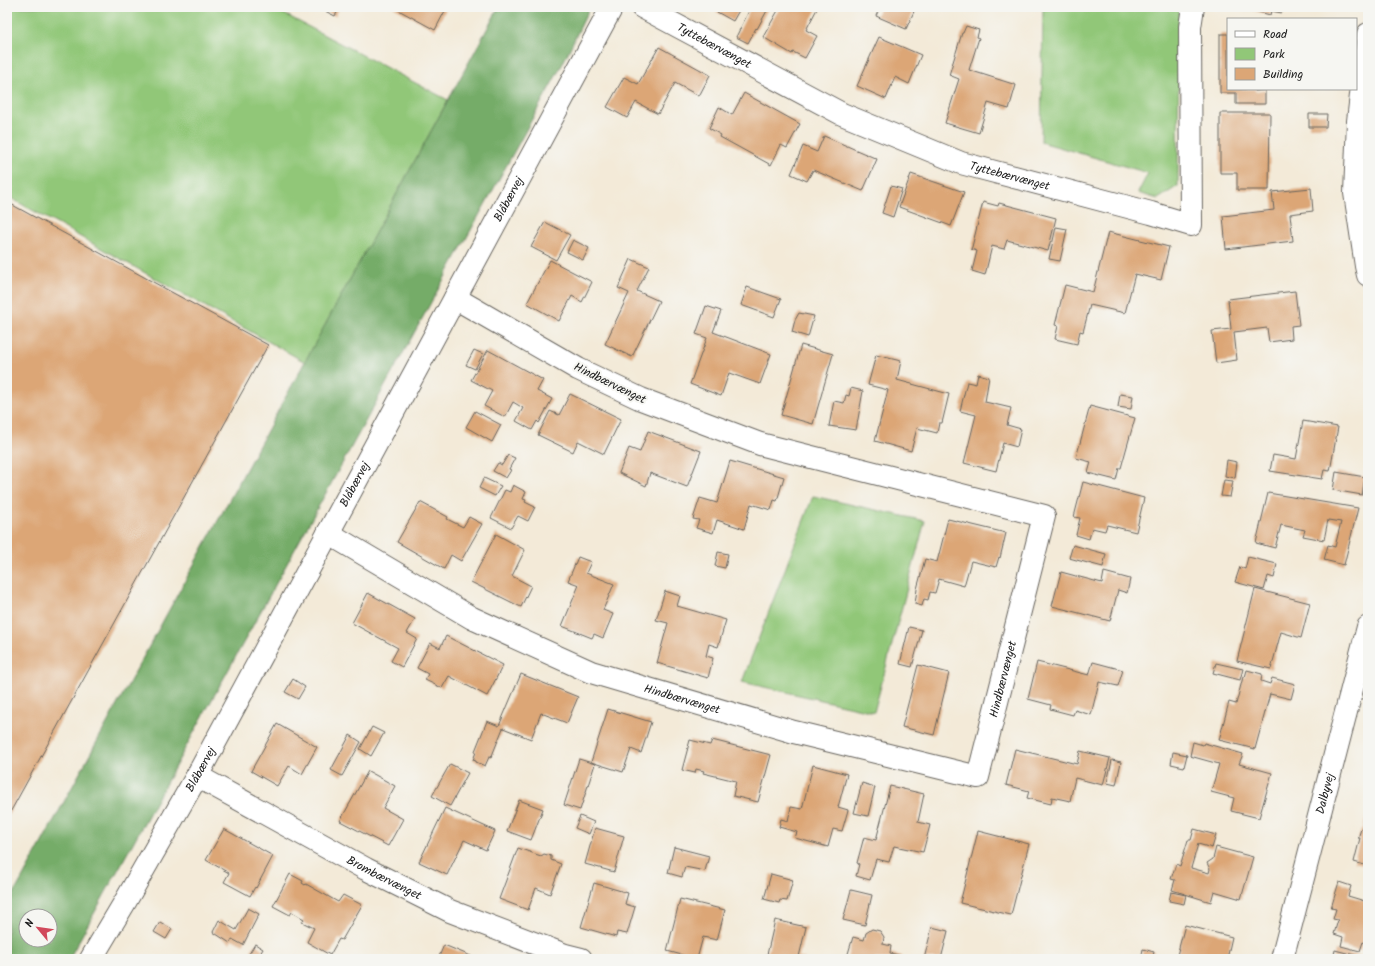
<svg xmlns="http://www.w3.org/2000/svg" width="1375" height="966" viewBox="0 0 1375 966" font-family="Kalam,sans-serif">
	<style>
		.green { fill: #91c778; stroke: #56724a }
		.forest { fill: #74ac68; stroke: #486442; fill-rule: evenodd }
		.building { fill: #dca676 }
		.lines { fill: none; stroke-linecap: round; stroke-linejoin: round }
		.street-casing { stroke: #67645e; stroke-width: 24 }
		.street { stroke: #fff; stroke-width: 22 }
		.labels { text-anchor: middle; stroke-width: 4; stroke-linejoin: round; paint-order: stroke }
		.street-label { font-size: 12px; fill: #1c1c1c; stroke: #f6f6f2 }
	</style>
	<rect width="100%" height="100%" fill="#f6f6f2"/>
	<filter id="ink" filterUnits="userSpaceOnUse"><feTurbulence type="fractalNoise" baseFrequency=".025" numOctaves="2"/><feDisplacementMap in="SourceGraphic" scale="8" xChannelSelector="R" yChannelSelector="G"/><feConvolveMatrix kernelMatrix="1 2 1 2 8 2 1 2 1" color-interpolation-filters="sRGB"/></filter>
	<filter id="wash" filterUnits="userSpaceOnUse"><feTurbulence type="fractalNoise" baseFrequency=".012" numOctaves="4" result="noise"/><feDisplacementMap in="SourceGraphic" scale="16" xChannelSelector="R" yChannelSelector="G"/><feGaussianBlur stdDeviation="0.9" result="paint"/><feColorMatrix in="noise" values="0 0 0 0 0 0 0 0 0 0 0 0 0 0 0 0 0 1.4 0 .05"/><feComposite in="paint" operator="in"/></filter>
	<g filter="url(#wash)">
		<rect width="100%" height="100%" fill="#f3ead8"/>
		<!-- green -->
		<path class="green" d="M7 7H271L448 100 305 362 7 196Z
			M1043 7H1179L1178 186 1158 199 1138 193 1148 173 1041 142Z
			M813 496 925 521 874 712 742 682Z"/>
		<!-- forest -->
		<path class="forest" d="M499 7H590L562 65 69 959H7V906ZM26 916H50V940H26Z"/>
		<g id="blocks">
			<!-- building -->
			<path class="building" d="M327 7H340L335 16 325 11Z
				M393 7H447L435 30Z
				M708 7H741L733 21Z
				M751 7H769L757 29 756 28 748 43 736 37Z
				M780 7H818L806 30 817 36 805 58 793 52 792 54 763 37Z
				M880 7H916L906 29 876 16Z
				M1241 7H1284L1282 13 1271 11 1270 15Z
				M966 26 979 30 977 37 979 38 969 70 1016 85 1009 109 988 103 979 133 945 123 959 79 949 75 962 33H963Z
				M1220 34H1228V89H1255V91L1265 90V104H1236V93H1220Z
				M879 37 921 55 909 84 895 77 886 99 857 86Z
				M659 47 710 75 699 96 675 83 658 114 636 102 627 118 607 107 624 77 638 84Z
				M744 93 800 124 787 148 781 145 771 165 720 137 721 135 709 128 719 107 732 115Z
				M1220 113H1270L1269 190H1237V173H1220Z
				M1309 114H1327L1326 127H1309Z
				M824 136 877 159 863 191 813 170 807 181 791 174 803 146 817 152Z
				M911 174 964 192 951 226 899 207Z
				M891 186 902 189 893 217 882 213Z
				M1311 188 1313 211 1290 214 1293 241 1226 249 1223 216 1274 210 1272 192Z
				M7 202 268 345 7 818Z
				M983 202 998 206 999 203 1056 218 1048 251 1007 240 1004 249 992 246 985 275 972 271 977 251 971 249 972 247Z
				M545 222 570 235 556 260 531 247Z
				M1056 227 1067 229 1060 261 1049 259Z
				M1108 232 1169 247 1161 280 1135 274 1125 313 1090 305 1083 332 1080 331 1077 344 1055 339 1058 326 1055 325 1065 285 1093 292Z
				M573 240 589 248 583 260 567 252Z
				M631 259 649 267 637 291 659 301 632 357 605 344 629 293 618 288Z
				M550 260 592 282 582 302 572 296 559 321 527 303Z
				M747 287 781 299 774 317 741 305Z
				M1295 291 1299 325 1291 326 1292 339 1269 342 1267 328 1234 332 1237 360 1216 363 1212 331 1231 329 1228 299Z
				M706 306 721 311 713 332 771 354 760 384 729 373 721 396 690 384 707 338 696 334Z
				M799 313 814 316 808 337 792 332 795 320Z
				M801 345 833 354 813 424 781 415Z
				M474 350 483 354 475 369 466 365Z
				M488 350 543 380 537 391 552 399 539 423 537 421 532 430 516 421 523 408 513 402 505 417 484 406 492 391 471 380Z
				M876 355 901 361 897 380 949 394 942 423H939L937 433 917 428 911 451 875 441 888 390 868 385Z
				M978 374 989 377 985 402 1011 408 1007 425 1021 429 1017 447 1003 443 996 471 964 463 976 415 960 411 967 382 976 384Z
				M851 388 863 391 856 430 829 426 834 401 844 403 846 395 849 396Z
				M570 394 621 419 604 454 578 441 573 452 538 435 550 411 559 415Z
				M1120 394 1133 396 1131 409 1118 407Z
				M1090 406 1135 418 1126 450 1121 468H1119L1116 480 1088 473 1091 462 1076 458Z
				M475 411 501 425 492 442 466 427Z
				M1303 421 1338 427 1330 471 1324 470 1322 479 1270 471 1273 455 1296 459Z
				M648 431 701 451 687 487 650 473 646 486 619 473 629 448 640 452Z
				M508 455 515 458 509 469 511 470 506 478 493 471 498 463 502 465Z
				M1227 460 1237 462 1235 478 1225 476Z
				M730 461 784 477 777 501 774 500 771 510 751 504 744 529 717 520 713 533 696 528 699 520 693 519 700 498 717 503Z
				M1336 472 1365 477 1362 495 1333 490Z
				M484 478 501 486 495 496 479 488Z
				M1224 480 1233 481 1230 497 1221 496Z
				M1083 482 1144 498 1136 532 1107 525 1105 531 1092 528 1089 539 1076 535 1080 518 1074 517Z
				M513 485 526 492 523 499 526 500 525 502 535 507 528 521 518 516 511 528 491 518 505 490 510 492Z
				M1268 493 1358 508 1344 565 1324 560 1328 545 1335 547 1341 522 1328 520 1324 540 1303 536 1305 530 1281 525 1275 548 1256 543Z
				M420 502 448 517 447 519 463 527 469 517 482 524 461 561 451 555 444 569 397 542Z
				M948 519 1006 533 1000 558 999 557 996 567 971 561 964 586 939 579 935 593 930 592 928 600 924 599 922 606 915 604 917 589 925 559 937 562Z
				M496 534 525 550 512 576 531 586 521 607 471 582Z
				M1073 545 1106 554 1103 567 1069 558Z
				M718 552 728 554 725 568 715 566Z
				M578 557 591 562 586 573 614 584 603 610 613 614 603 638 594 634 592 638 562 626 579 585 568 581Z
				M1248 557 1277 564 1274 578 1268 576 1264 590 1235 582 1240 567 1245 569Z
				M1061 572 1102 583 1104 572 1130 579 1127 593 1118 590 1110 621 1052 606Z
				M1255 589 1310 603 1301 638 1281 632 1271 669 1237 661Z
				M665 591 680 596 677 606 726 620 718 647 709 644 706 656 713 658 708 678 657 663 668 623 656 620Z
				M368 593 415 619 407 633 417 639 402 667 391 661 398 648 352 623Z
				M909 627 922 630 912 667 900 664Z
				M446 636 503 665 487 696 449 676 442 688 425 680 428 674 417 668 430 643 440 648Z
				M1037 662 1089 675 1093 662 1123 670 1118 686 1099 682 1091 715 1075 710 1073 715 1050 709 1051 705 1028 699Z
				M1216 663 1243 669 1240 680 1213 673Z
				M918 665 949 673 934 735 902 727Z
				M1247 670 1262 674 1261 681 1270 684 1272 678 1295 684 1291 699 1270 694 1255 749 1219 740 1229 702 1236 704 1243 677H1245Z
				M521 674 578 697 567 723 541 713 531 739 503 728 491 758 489 757 485 766 476 762V761L473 760 476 752 475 751 487 721 499 726Z
				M293 679 305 687 298 699 285 692Z
				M608 709 651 722 641 753 631 749 623 772 591 762Z
				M277 724 317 747 302 774 289 766 277 786 251 771Z
				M372 727 384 733 371 756 360 749Z
				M350 735 361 742 342 776 331 770Z
				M690 740 710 745 712 740 771 755 758 802 733 796 736 781 703 773 704 771 696 769 695 773 682 770Z
				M1193 742 1203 745 1204 743 1243 754 1239 764 1272 773 1259 818 1231 811 1234 798 1211 792 1219 764 1190 756Z
				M1015 749 1077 764 1080 751 1110 758 1103 785 1075 778 1070 801 1052 797 1051 804 1027 798 1029 791 1006 785Z
				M1173 752 1187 755 1184 767 1171 764Z
				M579 759 595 764 580 810 564 805Z
				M1112 760 1121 762 1116 785 1107 783Z
				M450 764 468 773 450 806 432 796Z
				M813 765 847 774 838 807 848 810 842 831 833 829 828 847 795 838 797 832 779 827 781 819 788 821 791 807 802 809Z
				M368 771 395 786 383 808 403 819 388 846 340 821Z
				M862 783 875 787 868 816 854 813Z
				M890 786 924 794 918 822 930 825 923 852 894 846 889 862 876 859 870 880 856 876 859 864 857 863 864 837 876 840Z
				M519 800 543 809 531 840 507 831Z
				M445 808 495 831 486 850 464 840 447 875 419 862Z
				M580 816 594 822 589 834 575 828Z
				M1366 817 1368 818V866L1354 862 1360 838H1358L1361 829H1363Z
				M595 828 624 836 614 872 585 864Z
				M224 829 273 856 256 888 255 887 250 896 224 882 229 873 206 860Z
				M1194 829 1216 835 1212 848 1198 844 1191 868 1209 873 1210 869 1207 863 1213 859 1216 847 1253 857 1241 899 1214 891 1211 902 1172 890 1175 880 1171 879 1176 864 1180 866 1188 840H1191Z
				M978 831 1029 844 1011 915 960 903Z
				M674 847 709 856 705 871 685 867 682 877 668 873Z
				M518 848 541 856 544 854 551 856V860L561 864 550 894 536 888 528 910 499 899Z
				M290 874 303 881 302 883 305 885 306 884 338 902 343 895 362 905 342 940 339 939 330 955 307 942 314 928 302 922 304 919 292 912 290 915 273 906Z
				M771 874 793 880 787 901 780 900 779 903 764 899Z
				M1339 882 1351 886 1348 896 1368 902V944L1363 942 1360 951 1341 946 1343 937 1334 934 1338 920 1333 919 1336 909 1331 908Z
				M594 883 628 893 625 904 635 907 627 934 617 932 616 937 581 927Z
				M851 890 872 895 865 925 843 920Z
				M1171 892 1186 895 1184 904 1169 901Z
				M680 899 725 910 717 940 703 937 697 959 667 951Z
				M248 908 259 914 243 945 232 939 230 943 213 932 219 920 236 930Z
				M775 920 806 927 799 957 806 959H766Z
				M160 922 172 929 166 939 154 932Z
				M1185 925 1232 937 1227 959H1176Z
				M932 927 948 931 941 959H924Z
				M872 929 880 931 884 937 883 944 891 946 890 953 902 956 901 959H854L847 957 853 937 864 940 866 933Z
				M255 944 263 949 257 959H246Z
				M444 945 478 959H438Z
				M1143 949 1154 952 1152 959H1141Z
				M1335 950 1366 958 1367 954 1368 955V959H1333Z
				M1161 955 1175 958V959H1159Z"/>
		</g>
	</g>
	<g filter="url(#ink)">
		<use href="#blocks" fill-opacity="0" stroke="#67645e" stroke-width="1"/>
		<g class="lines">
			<!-- street casing -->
			<g class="street-casing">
				<g id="street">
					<path id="s1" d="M642 7 842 114 961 163 1151 213 1191 225 1190 27 1193 7"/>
					<path d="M1368 34 1358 121 1355 193 1366 266 1368 275"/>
					<path id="s2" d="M328 533 472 618 591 672 794 732 978 777 1044 516 760 444 641 399 578 369 455 298"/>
					<path id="s3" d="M197 776 366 869 450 911 565 955 581 959"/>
					<path id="s4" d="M91 959 125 902 197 776 612 7"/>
					<path id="s5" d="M1282 959 1368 627"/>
				</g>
			</g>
			<!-- street -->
			<use href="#street" class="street"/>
		</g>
	</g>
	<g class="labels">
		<!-- street labels -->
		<g class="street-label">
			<text dy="4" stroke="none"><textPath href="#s1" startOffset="82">Tyttebærvænget</textPath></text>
			<text dy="4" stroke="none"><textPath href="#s1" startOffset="406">Tyttebærvænget</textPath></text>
			<text dy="4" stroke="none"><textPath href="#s4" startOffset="867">Blåbærvej</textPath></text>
			<text transform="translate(610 383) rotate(26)" y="4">Hindbærvænget</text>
			<text dy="4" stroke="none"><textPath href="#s4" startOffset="543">Blåbærvej</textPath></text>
			<text dy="4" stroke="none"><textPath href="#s2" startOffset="800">Hindbærvænget</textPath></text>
			<text dy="4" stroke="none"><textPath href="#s2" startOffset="393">Hindbærvænget</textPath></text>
			<text dy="4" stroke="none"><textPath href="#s4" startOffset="219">Blåbærvej</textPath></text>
			<text dy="4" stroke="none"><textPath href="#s5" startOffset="171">Dalbyvej</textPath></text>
			<text dy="4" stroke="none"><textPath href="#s3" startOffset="213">Brombærvænget</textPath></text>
		</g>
	</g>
	<!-- margin -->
	<rect width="1375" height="966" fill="none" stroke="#f6f6f2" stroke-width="24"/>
	<!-- legend -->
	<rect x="1227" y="18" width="130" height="72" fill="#f6f6f2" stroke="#9f9f9c"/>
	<rect x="1235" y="31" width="20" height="6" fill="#ffffff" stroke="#9f9f9c"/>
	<text x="1263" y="38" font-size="12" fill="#1c1c1c">Road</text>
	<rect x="1235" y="48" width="20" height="12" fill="#91c778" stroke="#9f9f9c"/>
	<text x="1263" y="58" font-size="12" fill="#1c1c1c">Park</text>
	<rect x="1235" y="68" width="20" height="12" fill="#dca676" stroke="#9f9f9c"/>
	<text x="1263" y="78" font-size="12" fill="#1c1c1c">Building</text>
	<!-- north arrow -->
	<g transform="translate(38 928) rotate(299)"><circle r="19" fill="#f6f6f2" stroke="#9f9f9c"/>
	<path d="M0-3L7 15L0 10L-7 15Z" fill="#d1495b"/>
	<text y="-6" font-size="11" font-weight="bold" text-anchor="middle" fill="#1c1c1c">N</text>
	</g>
</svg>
